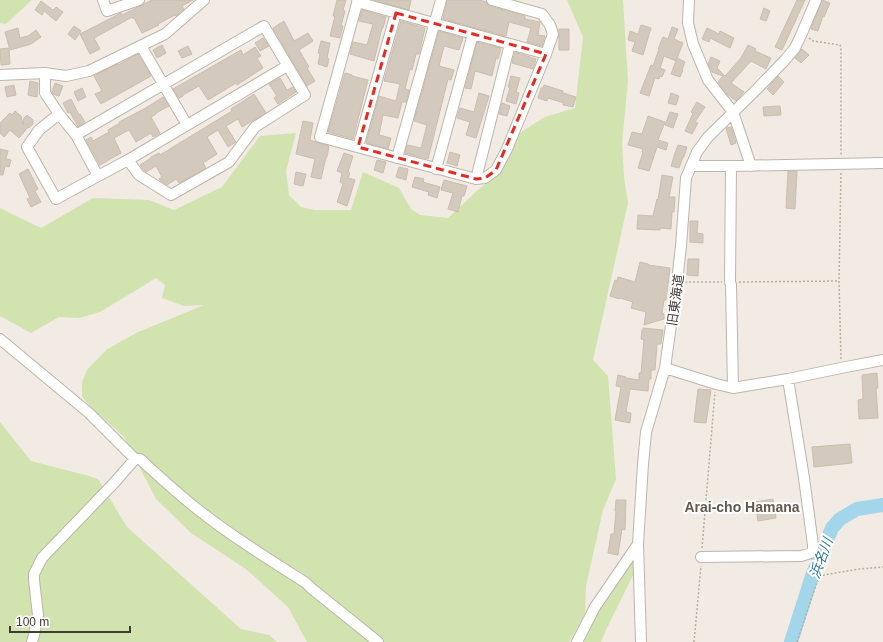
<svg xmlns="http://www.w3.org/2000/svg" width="883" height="642" viewBox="0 0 883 642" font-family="Arial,'Noto Sans JP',sans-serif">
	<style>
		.green { fill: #d1e3af }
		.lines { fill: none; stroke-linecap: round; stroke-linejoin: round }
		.river { stroke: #a3d5eb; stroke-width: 14 }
		.building { fill: #d4c9bd; stroke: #ccbdae }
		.minor-casing { stroke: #beb5aa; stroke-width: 12 }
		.path { stroke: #bcac9a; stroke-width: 1.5; stroke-dasharray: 2 2; stroke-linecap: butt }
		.minor { stroke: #fff; stroke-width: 10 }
		.marked { fill: none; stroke: #eb2820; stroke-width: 3; stroke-dasharray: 8 5; stroke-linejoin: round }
		.labels { text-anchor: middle; stroke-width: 4; stroke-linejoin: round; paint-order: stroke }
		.street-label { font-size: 13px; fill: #423b34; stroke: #fff }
		.neighbourhood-label { font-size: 14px; font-weight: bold; fill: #64584c; stroke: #fff }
		.water-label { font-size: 14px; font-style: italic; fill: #337d9f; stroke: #fff }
	</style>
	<rect width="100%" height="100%" fill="#f1ebe4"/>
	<!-- green -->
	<path class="green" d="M0 0H32L6 24 0 23Z
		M567 0H623L628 81 622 143 624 177 628 203 593 360 608 376 616 479 603 510 586 586 585 614 569 642H307L288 607 246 569 191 533 156 499 124 437 95 411 82 397V382L87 370 106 350 136 333 204 305 184 306 162 298 165 285 156 278 100 312 79 318 59 317 31 333 0 316V208L41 228 93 198 149 200 174 210 222 187 260 136 296 133 286 171 289 195 301 207 315 210H351L363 172 399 188 411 209 420 215 448 218 479 189 499 174 510 151 513 137 545 117 575 108 583 37Z
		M0 422 31 461 89 476 98 479 127 527 241 629 269 635 277 642H0Z
		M634 550V573L606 630 601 642H584L598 612Z"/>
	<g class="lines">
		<!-- river -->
		<path class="river" d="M791 642 812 576 832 528 840 519 857 509 883 505"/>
	</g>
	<!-- building -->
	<path class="building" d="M152 0H193L182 6 184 9 177 15 176 16 175 15 158 24 159 25 142 33 134 18 133 19 132 17 116 26 94 38 100 49 90 54 80 34 121 13 122 15Z
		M337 0H346L343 10 345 11 341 26H343L340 38 330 36 335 16H333Z
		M374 0H411L409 10Z
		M447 0H480L486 2 488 5 490 6 525 16V19L540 22 538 35 545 36 542 46 527 42 531 28 509 22 506 36 443 19Z
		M797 0H805L782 50 775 47Z
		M822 0 830 3 824 17 823 16 818 31 811 29Z
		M41 1 53 10 56 7 63 12 56 21 44 11 42 15 35 10Z
		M764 8 770 11 766 21 760 19Z
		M362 10 386 17 383 28H382L374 61 350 54 353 42 367 45 373 24 359 21Z
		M284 21 294 41 308 33 313 41 299 50 309 67 307 68 315 81 307 86 273 28Z
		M401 21 425 28 419 54H416L412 70 410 69 405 89 409 90 406 102H402L398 118 383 115 379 135 391 138 388 149 366 143 379 96 396 101 400 84 384 81Z
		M641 25 651 28 643 55 632 51 635 42 628 40 630 31 638 34Z
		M74 26 81 31 75 40 68 34Z
		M672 27 678 29 674 39 683 43 676 61 664 56 660 68 665 70 662 77 660 76 659 79 655 78 649 96 640 93 651 65 653 66 659 49H658L663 37 668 39Z
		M18 28 20 38 28 36 36 30 41 37 31 44 10 50 5 32Z
		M707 28 719 34 720 31 734 38 730 48 710 38 709 42 702 39Z
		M559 29H569V50H559Z
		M439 31 463 38 459 50 444 46 439 66 454 70 451 80 448 79 428 159 405 153 407 145 421 148 427 125 414 121Z
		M263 38 269 46 260 51 255 43Z
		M321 41 330 43 327 58 329 59 327 67 318 64 320 54 318 53Z
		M477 42 501 48 498 59 496 58 492 76 475 71 471 89 465 88Z
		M162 45 166 53 157 58 153 50Z
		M748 45 756 49 755 51 771 58 766 69 751 61 731 83 744 92 736 101 727 94 718 82 723 76 712 72 708 64 711 57 720 61 717 68 725 76 741 58Z
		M188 46 192 54 182 58 178 51Z
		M255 47 261 56 257 58 263 68 237 85 236 83 208 100 199 86 183 95V96L179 98 173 89 241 50 243 55Z
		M9 48 10 64 1 65 0 49Z
		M802 49 809 55 801 63 795 58Z
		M515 52 536 59 533 69 512 63Z
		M138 54 151 76 101 104 95 94 102 91 94 76 117 64 118 65Z
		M677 58 685 62 682 70H683L680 77 671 74Z
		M345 73 352 75V76L368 80 353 139 328 132Z
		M511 76 520 78 516 92 519 93 516 104 506 101 510 87H508Z
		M778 76 784 82 773 95 767 89Z
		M280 78 287 90 293 87 296 92 278 104 274 98 277 96 269 84Z
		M30 81 38 83 37 97 28 95Z
		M55 83 63 86 59 96 53 94 52 91Z
		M14 85 16 95 7 97 5 87Z
		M544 85 563 91V93L576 97 573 107 563 105 564 103 548 98 547 101 538 98 541 88H543Z
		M82 88 86 97 78 101 74 92Z
		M479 93 489 96 476 138 466 135 470 122 457 118 460 108 474 112Z
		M671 93 679 96 676 105 668 103Z
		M254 94 266 113 242 127 238 119 226 126 236 142 228 147 218 130 207 137 217 154 203 163 206 168 179 183 176 179 167 185 160 180 159 179 162 177 156 166 146 172 144 170 140 165 151 158V157L159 153 160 155 232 111 231 109Z
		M163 97 169 106 156 113V114L151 117 160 133 153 137 151 133 136 142 129 130 114 138 121 153 100 165 86 140 91 137 93 141 109 132 108 130 120 123 119 122 144 109Z
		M71 99 79 115 80 114 85 122 78 127 70 112 68 113 63 103Z
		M697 102 705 107 695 122 698 123 692 134 685 131 693 113 691 112Z
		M502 103 510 106 507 116 499 114Z
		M780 106 781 115 764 116 763 107Z
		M15 111 21 116 23 125 24 118 27 115 33 120V124L29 128 28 127 19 138 10 130 4 137 0 133V123L10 113 12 115Z
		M670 112 678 114 673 128 665 125Z
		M648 116 665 122 658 140 668 143 666 150 657 147 649 171 638 168 643 152H642L643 149 628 145 632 132 642 134Z
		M303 121 313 123 310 140 329 146 327 157H326L321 179 311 177 315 159 296 154Z
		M731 127 736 143 731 145 726 128Z
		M678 145 687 147 684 157H683L679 168 671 166 675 153Z
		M0 149 8 151 6 159 11 160 9 167 5 166 3 175H0Z
		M450 152 460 155 457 166 447 163Z
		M344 153 353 156 348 172 350 173 348 178 355 180 347 206 337 202 343 184 340 182 342 173 337 171Z
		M377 160 386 162 383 173 374 170Z
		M399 167 408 169 406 180 396 177Z
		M28 169 38 189 35 191 41 202 31 207 27 199 30 198 19 174Z
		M788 171H797L795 209 786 208Z
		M296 172 306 174 303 186 294 184Z
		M662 175 673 177 669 197H675L674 212H672L671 229 660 228V230L637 229 638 215 653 216 657 199 658 200Z
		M415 177 424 179 423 182 440 187 437 198 428 195 429 192 412 187Z
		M444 180 467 186 464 196H462L458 212 448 209 453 193 441 190Z
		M690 221H698L697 233 703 234V243L690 242Z
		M688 259H699L698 276 687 275Z
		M640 262 648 264V265L670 268 666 300H664L662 313 664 314V319L644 325 646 312 631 308 633 302 620 298 619 299 610 296 615 280 617 281 618 277 635 282Z
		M643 328 663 330 661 344H657L655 370H651V379H649L648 391 630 389 626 412 631 413 630 423 615 420 621 387 616 386 618 375 626 377V378L639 380V373H641L644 340 641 339 642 330H643Z
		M877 373 878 388H876L878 418 859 419 858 400 863 399 862 375Z
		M698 389 711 390 706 423 694 422Z
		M850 444 852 463 814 467 812 447Z
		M773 499 776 518 758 521 755 502Z
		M616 500H626L625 530 622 529 618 555 608 553 611 534H614L616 511H615Z"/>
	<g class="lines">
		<!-- minor casing -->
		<g class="minor-casing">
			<path id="minor" d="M103 0 107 11 139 0
				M358 0 320 137 476 179 485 178 496 170 507 149 546 54 553 34 550 25 542 14 492 0
				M689 0 688 23 693 44 708 80 733 112 751 166
				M357 2 546 54
				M141 46 187 125
				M45 73V93L59 114 76 135 98 176
				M0 75 45 73 66 76 89 71 165 34 204 0
				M59 114 39 130 27 147 56 199 98 176 128 160 287 66
				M76 135 264 26 305 95 255 127 229 162 171 195 139 175 128 160
				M358 147 396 13
				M397 158 441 0
				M691 166H731L883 163
				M731 166 730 282 731 285 733 388
				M436 169 473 34
				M476 179 510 44
				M0 339 89 413 135 459H140C161 478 182 498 205 515 237 540 272 561 306 583L311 588 378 642
				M665 368 716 384 733 388 788 379 841 368 883 360
				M701 557 801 556 811 553 813 549V545L804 478 788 379
				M32 642 34 635 38 615 34 580V574L42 558 114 483 135 459
				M577 642 595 607 638 544
				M641 642 638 544 643 464 646 432 665 368 677 282 681 246 686 178 697 152 708 137 758 88 785 60 795 48 802 33 816 0"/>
		</g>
		<!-- path -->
		<path class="path" d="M809 38 813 41 840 45 841 48V156
			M841 173 839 281 841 360
			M685 282H722
			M739 282 839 281
			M702 548 715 392
			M694 642 701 566
			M797 642 817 582 820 578 824 575 859 569 883 567"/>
		<!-- minor -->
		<use href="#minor" class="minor"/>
	</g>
	<!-- marked area -->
	<path class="marked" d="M396 13 546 54 496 170 485 178 476 179 358 147Z"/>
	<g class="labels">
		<!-- street labels -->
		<g class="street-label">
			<text transform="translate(675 300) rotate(-82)" y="5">旧東海道</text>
		</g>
		<!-- neighbourhood labels -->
		<g class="neighbourhood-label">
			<text x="742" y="512">Arai-cho Hamana</text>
		</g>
		<!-- water labels -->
		<g class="water-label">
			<text transform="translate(821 558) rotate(-70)" y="5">浜名川</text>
		</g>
	</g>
	<!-- scale -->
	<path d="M10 626v6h120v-6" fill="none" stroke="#423b34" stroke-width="2"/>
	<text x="16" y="626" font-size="12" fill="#423b34" stroke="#ffffff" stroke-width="3" paint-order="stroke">100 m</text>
</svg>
